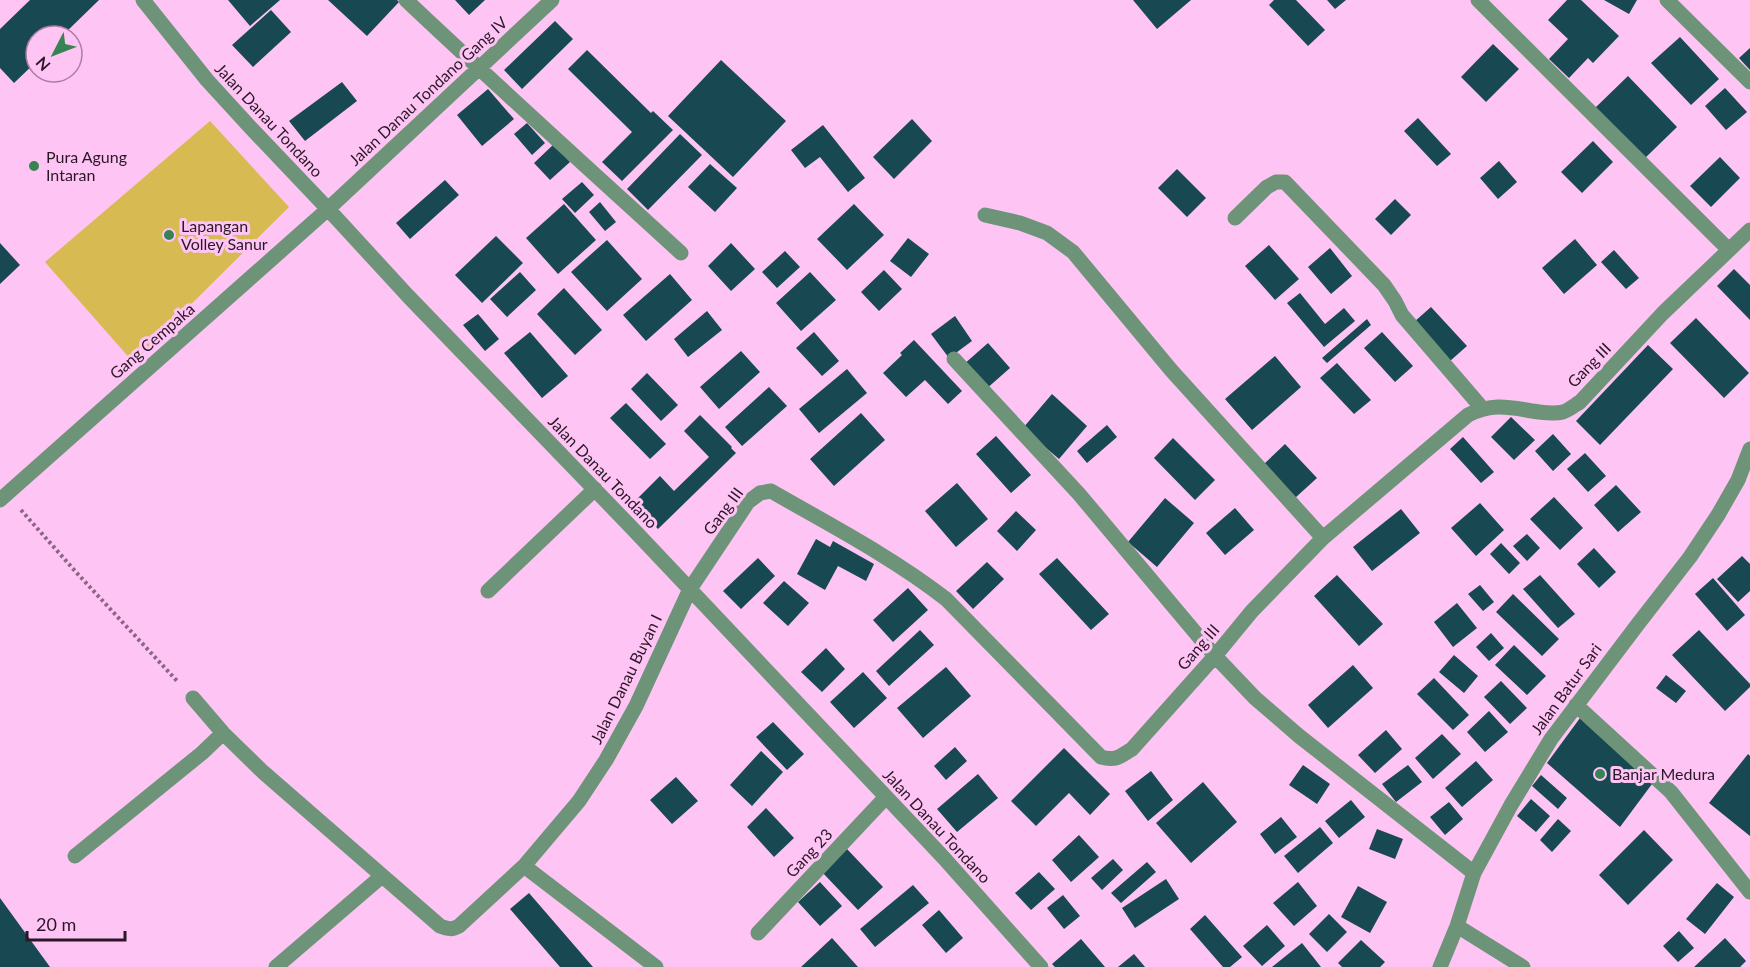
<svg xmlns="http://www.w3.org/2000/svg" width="1750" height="967" viewBox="0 0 1750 967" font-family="Lato,sans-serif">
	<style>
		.green { fill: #d8ba52 }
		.building { fill: #184852 }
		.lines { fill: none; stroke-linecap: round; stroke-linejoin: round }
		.path { stroke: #8a6584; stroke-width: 4; stroke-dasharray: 3 3; stroke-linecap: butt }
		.minor { stroke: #6d9479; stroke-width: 15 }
		.poi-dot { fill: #368353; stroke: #fec4f3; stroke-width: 2 }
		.labels { text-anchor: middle; stroke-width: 6; stroke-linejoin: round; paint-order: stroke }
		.street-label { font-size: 16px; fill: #2b1728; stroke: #fec4f3 }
		.poi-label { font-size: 16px; fill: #2b1728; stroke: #fec4f3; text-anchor: start }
	</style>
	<rect width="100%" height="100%" fill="#fec4f3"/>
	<!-- green -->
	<path class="green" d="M210 121 289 207 133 362 45 262Z"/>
	<!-- building -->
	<path class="building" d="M30 0H99L62 36H36V62L14 83 0 68V29Z
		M228 0H280L250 26Z
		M328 0H397L399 2 367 36Z
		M455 0H485L469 15Z
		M1133 0H1191L1157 29Z
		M1274 0H1296L1325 30 1308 46 1269 5Z
		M1327 0H1346L1335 9Z
		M1567 0H1581L1619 36 1593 63 1588 58 1569 78 1549 59 1568 39 1548 20Z
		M1604 0H1637L1629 14Z
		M271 10 291 32 253 67 232 45Z
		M555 21 573 39 522 89 504 70Z
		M1680 37 1719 79 1691 105 1651 63Z
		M1493 44 1519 69 1486 102 1461 77Z
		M1750 48V70L1739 58Z
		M587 50 651 113 653 111 673 130 622 181 602 162 632 132 568 69Z
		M721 60 786 121 733 177 668 116Z
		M1628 76 1677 127 1643 160 1594 109Z
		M342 82 357 101 305 141 289 121Z
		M1725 88 1747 112 1726 130 1705 106Z
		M488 89 514 119 482 146 457 115Z
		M1418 118 1451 154 1437 166 1404 131Z
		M912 119 932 141 894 179 873 157Z
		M527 123 545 143 532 155 514 134Z
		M823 125 865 178 848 192 820 157 805 168 791 150Z
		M680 134 702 155 648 210 627 189Z
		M1593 141 1613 162 1582 193 1561 172Z
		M554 144 570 162 550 180 534 163Z
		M1720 157 1740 178 1711 207 1690 186Z
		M1499 161 1517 182 1498 199 1480 178Z
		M710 164 737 188 715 212 688 187Z
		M1177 169 1206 198 1187 217 1158 188Z
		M445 180 459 195 410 239 396 223Z
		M582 182 594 195 575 213 562 199Z
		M1395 199 1411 215 1391 235 1375 219Z
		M600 202 616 222 605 231 589 212Z
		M564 204 596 240 558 274 526 238Z
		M854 204 884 235 847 270 817 239Z
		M496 236 523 263 482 303 455 275Z
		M908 238 929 254 911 277 890 261Z
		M1575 239 1597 265 1564 294 1542 268Z
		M607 240 642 279 607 311 571 272Z
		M0 243 20 265 0 284Z
		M731 243 755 269 731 291 708 266Z
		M1269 245 1299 279 1275 300 1245 266Z
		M1330 248 1352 276 1331 294 1308 267Z
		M1614 250 1639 278 1626 289 1601 262Z
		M785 251 800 267 777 288 762 272Z
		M1734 269 1750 285V320L1717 286Z
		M884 270 902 289 879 311 861 292Z
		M520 272 536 290 507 317 490 299Z
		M810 272 836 300 801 331 776 303Z
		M670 274 692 300 646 341 623 315Z
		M564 288 602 330 575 355 537 314Z
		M1300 293 1325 324 1344 308 1355 321 1324 347 1287 303Z
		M1431 307 1467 346 1450 361 1414 322Z
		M707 311 722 330 688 357 674 339Z
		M478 314 499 339 485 351 463 325Z
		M955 316 972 341 949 358 931 334Z
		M1696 318 1749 373 1724 398 1670 343Z
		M1367 319 1371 325 1327 363 1322 358Z
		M530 332 568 376 542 398 504 353Z
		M814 332 839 361 822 376 796 348Z
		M1382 332 1413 366 1395 382 1364 348Z
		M914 340 962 391 948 404 925 380 906 397 883 373 902 355 900 353Z
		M988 343 1010 368 985 390 963 365Z
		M1648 345 1673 369 1600 445 1576 421Z
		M741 351 760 372 719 409 700 387Z
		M1275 356 1301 387 1252 430 1225 399Z
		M1337 363 1371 400 1354 414 1320 378Z
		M847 369 867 393 819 433 799 409Z
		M647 373 678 405 661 421 631 389Z
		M769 387 787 406 742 446 725 427Z
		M1052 394 1087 426 1059 459 1023 428Z
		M626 403 666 444 650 459 610 418Z
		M861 413 885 440 834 486 810 459Z
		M700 415 732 447 731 448 736 453 658 529 633 503 660 476 674 491 709 457 684 431Z
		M1511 417 1535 440 1514 460 1491 437Z
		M1107 425 1117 437 1087 463 1077 451Z
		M1553 434 1571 454 1553 471 1535 451Z
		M996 436 1031 475 1011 493 976 454Z
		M1463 437 1494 472 1481 483 1450 449Z
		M1173 438 1215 480 1195 500 1154 458Z
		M1285 444 1317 478 1295 498 1264 464Z
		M1585 453 1606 476 1588 492 1567 469Z
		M957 483 988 519 956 547 925 511Z
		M1616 485 1641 512 1618 532 1594 505Z
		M1554 497 1583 528 1560 550 1530 519Z
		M1165 498 1194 523 1157 567 1128 542Z
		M1480 503 1504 530 1476 556 1451 528Z
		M1235 508 1254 530 1225 555 1206 533Z
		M1401 509 1420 533 1372 571 1353 547Z
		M1016 511 1036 530 1017 551 997 531Z
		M1527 534 1540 548 1527 561 1513 546Z
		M816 539 830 547 833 541 874 564 866 581 838 566 825 590 797 574Z
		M1501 543 1520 563 1509 574 1490 554Z
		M1594 548 1616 572 1599 588 1577 564Z
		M1742 556 1750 564V591L1738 602 1717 579Z
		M758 558 775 576 741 609 723 591Z
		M1057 558 1109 614 1091 630 1039 574Z
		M987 562 1004 579 973 609 956 591Z
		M1337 575 1383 624 1359 646 1314 596Z
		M1540 575 1575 614 1558 628 1523 589Z
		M1713 578 1745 615 1727 631 1695 594Z
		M784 581 809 603 788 626 763 603Z
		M1480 585 1494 602 1483 611 1468 594Z
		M908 588 928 610 893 642 873 620Z
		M1513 594 1559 639 1542 656 1496 612Z
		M1457 603 1477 628 1453 647 1434 622Z
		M920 630 934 645 889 686 876 671Z
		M1699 630 1750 684V687L1725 711 1672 655Z
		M1491 633 1504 648 1489 661 1476 647Z
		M1514 645 1546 676 1527 695 1495 665Z
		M826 648 845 669 822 692 801 672Z
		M1454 655 1478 676 1464 693 1439 672Z
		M1353 665 1373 688 1328 728 1308 705Z
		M946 667 971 696 923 738 897 708Z
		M863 672 887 698 854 728 830 702Z
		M1666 675 1686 691 1676 703 1656 688Z
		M1434 678 1469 715 1453 730 1417 694Z
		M1501 681 1527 708 1510 724 1484 697Z
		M1489 711 1508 732 1485 752 1467 732Z
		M1580 718 1652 784 1620 827 1547 763Z
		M773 722 804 754 787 770 756 737Z
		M1386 730 1402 749 1375 773 1358 755Z
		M1442 734 1461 754 1433 779 1415 758Z
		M955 747 967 761 946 780 934 766Z
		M1064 748 1110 794 1090 815 1069 793 1036 826 1011 801Z
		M761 751 783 772 752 806 730 785Z
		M1748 754 1750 756V836L1709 803Z
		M1476 761 1493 780 1462 807 1445 788Z
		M1303 765 1330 784 1317 804 1289 785Z
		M1408 765 1422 782 1396 802 1382 784Z
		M1151 771 1173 800 1148 821 1125 791Z
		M978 774 998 798 957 832 937 809Z
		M1541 775 1567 798 1558 809 1532 786Z
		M676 777 698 801 672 824 650 800Z
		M1203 782 1237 822 1191 863 1156 823Z
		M1531 799 1550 816 1536 832 1517 816Z
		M1351 800 1365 817 1339 838 1325 821Z
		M1449 802 1463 819 1445 835 1430 817Z
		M766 808 794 838 774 857 747 827Z
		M1281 817 1297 837 1275 854 1260 834Z
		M1558 819 1571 831 1552 852 1540 840Z
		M1320 827 1333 843 1298 873 1284 856Z
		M1377 829 1403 839 1395 859 1369 849Z
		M1644 830 1673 860 1628 905 1599 875Z
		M1079 835 1099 857 1071 882 1052 860Z
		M847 849 883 887 858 910 822 872Z
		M1113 859 1123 870 1102 890 1091 878Z
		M1147 862 1156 872 1121 903 1111 893Z
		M1039 872 1055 889 1031 910 1015 893Z
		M1166 879 1179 899 1135 928 1122 908Z
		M820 882 842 906 820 926 798 902Z
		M1298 882 1317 906 1294 926 1273 903Z
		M1717 883 1734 897 1705 934 1686 919Z
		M913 885 929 903 875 947 860 929Z
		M1358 886 1387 902 1370 933 1341 917Z
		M529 893 593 967H560L510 909Z
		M1063 895 1080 916 1064 929 1047 908Z
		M0 898 50 967H0Z
		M939 910 963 938 946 953 922 925Z
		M1329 914 1347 932 1327 952 1309 934Z
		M1205 915 1242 957 1230 967H1223L1190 929Z
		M1267 925 1285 946 1262 966 1243 946Z
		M1679 931 1694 948 1678 962 1663 946Z
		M832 938 858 967H801Z
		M1725 938 1746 961 1740 967H1694Z
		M1081 939 1105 967H1055L1052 964Z
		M1361 940 1385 962 1380 967H1342L1338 963Z
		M1302 943 1321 967H1272Z
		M1134 954 1145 967H1118Z"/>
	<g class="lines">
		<!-- path -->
		<path class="path" d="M21 510 75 571 178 682"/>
		<!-- minor -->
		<path class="minor" d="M143 0 207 80 250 127 328 209 408 296 631 527 943 857 1041 967
			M406 0C496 85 589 169 681 253
			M1478 0 1729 250
			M1667 0 1750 82
			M985 215 1020 223 1047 233 1073 252 1171 370 1323 538
			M1235 218 1267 187 1276 182H1285L1384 285 1395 301 1402 315 1482 408
			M954 359 1079 494 1215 656 1255 698 1299 736 1474 873
			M0 500 328 209 552 0
			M488 591 595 489
			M193 698 223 733 263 772 440 926C448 929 452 930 459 926L524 866 579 801 606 760 636 706 690 589 748 502 760 493 771 491C830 525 892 557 946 599L1101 757C1115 761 1120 757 1132 749L1215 656 1252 611 1323 538 1468 415C1495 402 1511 408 1539 412 1547 413 1555 414 1563 412 1569 410 1575 405 1580 402L1663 313 1750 230
			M1576 705 1671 792 1750 892
			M75 856 202 753 223 733
			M524 866 656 967
			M1457 926 1523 967
			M758 933 886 797
			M276 967 382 876
			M1440 967 1457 926 1474 873 1511 805 1551 739 1638 624 1690 557 1718 515 1738 480 1750 449"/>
	</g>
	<!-- markers -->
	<g class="poi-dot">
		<circle cx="34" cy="166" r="6"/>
		<circle cx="169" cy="235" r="6"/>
		<circle cx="1600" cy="774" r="6"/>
	</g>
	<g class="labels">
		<!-- street labels -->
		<g class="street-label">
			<text transform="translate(428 91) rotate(-43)" y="6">Jalan Danau Tondano Gang IV</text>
			<text transform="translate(269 120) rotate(47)" y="6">Jalan Danau Tondano</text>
			<text transform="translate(152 341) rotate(-41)" y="6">Gang Cempaka</text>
			<text transform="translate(1589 365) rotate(-46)" y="6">Gang III</text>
			<text transform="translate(603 472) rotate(46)" y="6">Jalan Danau Tondano</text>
			<text transform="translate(723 511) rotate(-53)" y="6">Gang III</text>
			<text transform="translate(1198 647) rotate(-49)" y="6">Gang III</text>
			<text transform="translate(626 679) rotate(-64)" y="6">Jalan Danau Buyan I</text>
			<text transform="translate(1566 689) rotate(-54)" y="6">Jalan Batur Sari</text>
			<text transform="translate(937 826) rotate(47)" y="6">Jalan Danau Tondano</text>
			<text transform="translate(809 853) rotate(-47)" y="6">Gang 23</text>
		</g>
		<!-- poi labels -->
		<g class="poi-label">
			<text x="46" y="163">Pura Agung<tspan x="46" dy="18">Intaran</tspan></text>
			<text x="181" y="232">Lapangan<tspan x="181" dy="18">Volley Sanur</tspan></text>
			<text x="1612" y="780">Banjar Medura</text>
		</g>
	</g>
	<!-- north arrow -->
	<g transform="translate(54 54) rotate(228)"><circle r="28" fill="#fec4f3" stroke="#aa7fa2" stroke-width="1.5"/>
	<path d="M0-4.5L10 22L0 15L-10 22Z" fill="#368353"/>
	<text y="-9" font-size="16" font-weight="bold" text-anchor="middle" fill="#2b1728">N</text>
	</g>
	<!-- scale -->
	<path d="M27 931v9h98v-9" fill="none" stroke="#2b1728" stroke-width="3"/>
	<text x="36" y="931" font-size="18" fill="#2b1728" stroke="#fec4f3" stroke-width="4.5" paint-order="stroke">20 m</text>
</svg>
